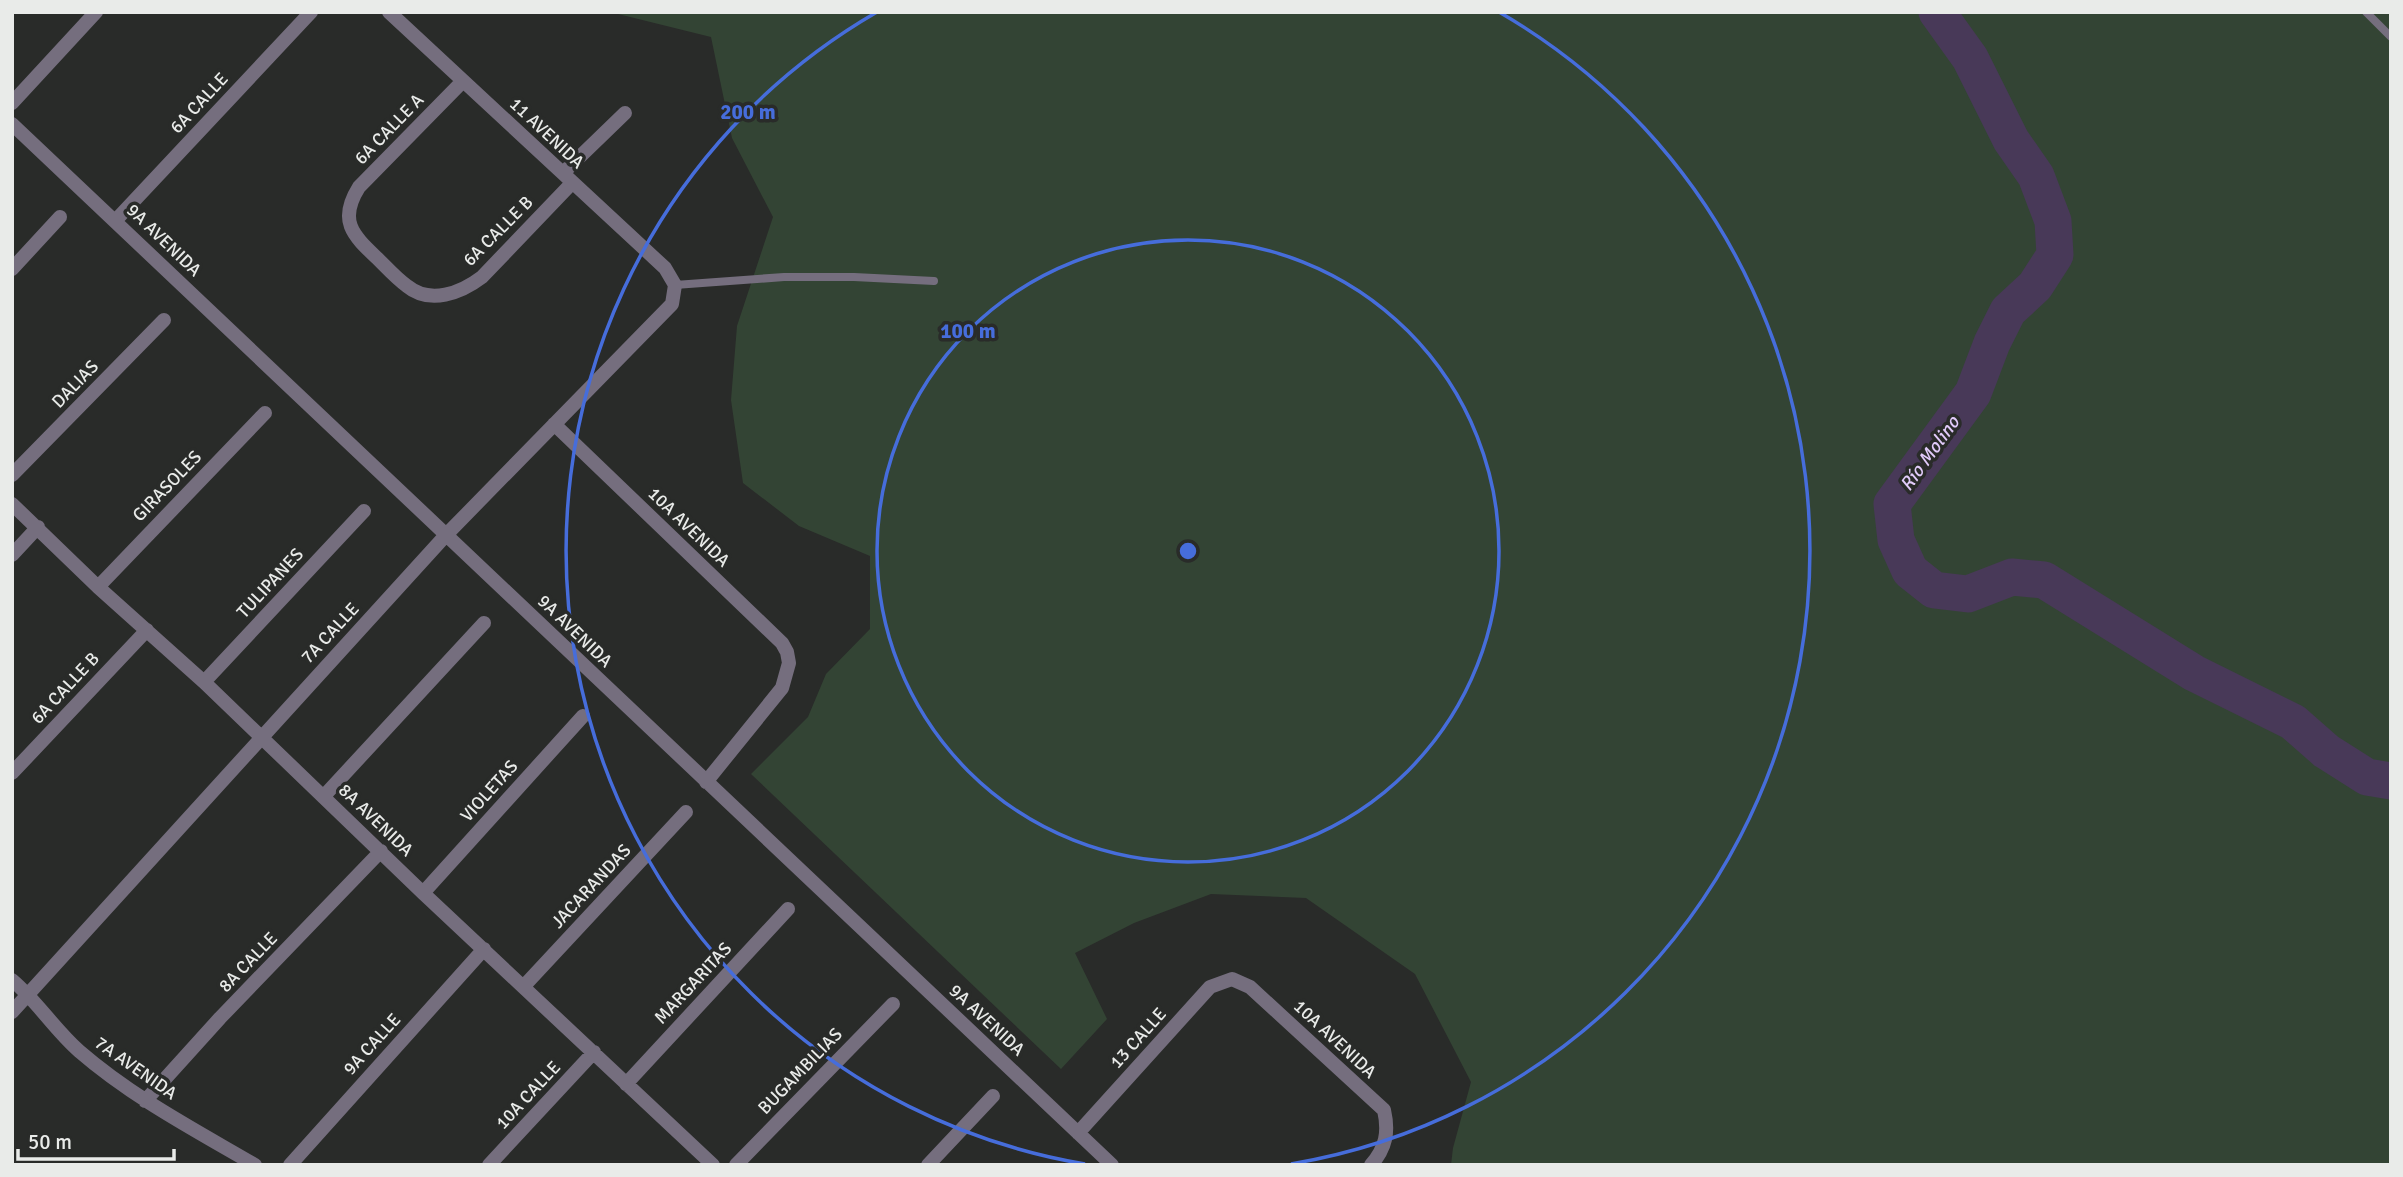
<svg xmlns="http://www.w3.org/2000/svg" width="2403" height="1177" viewBox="0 0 2403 1177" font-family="Signika,sans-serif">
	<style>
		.green { fill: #334434 }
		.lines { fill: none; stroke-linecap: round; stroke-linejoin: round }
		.river { stroke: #483958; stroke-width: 37 }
		.lane { stroke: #756e7e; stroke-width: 8 }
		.street { stroke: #756e7e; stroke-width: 14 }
		.ring { fill: none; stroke: #466ddb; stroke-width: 3.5 }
		.labels { text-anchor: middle; stroke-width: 7; stroke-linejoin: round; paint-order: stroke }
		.street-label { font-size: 18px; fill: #e9ebe9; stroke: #292b29 }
		.water-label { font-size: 19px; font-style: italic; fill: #e1cbfa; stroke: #292b29 }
		.centre { fill: #466ddb; stroke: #292b29; stroke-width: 3.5 }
		.ring-label { font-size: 21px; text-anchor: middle; font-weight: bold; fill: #466ddb; stroke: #292b29; stroke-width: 7; stroke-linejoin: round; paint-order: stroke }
	</style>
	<rect width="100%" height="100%" fill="#292b29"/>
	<!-- green -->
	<path class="green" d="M610 12H2391V1165H1451L1453 1148 1471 1082 1415 974 1306 898 1211 894 1134 923 1075 953 1107 1019 1061 1069 751 774 808 717 826 674 870 629V556L799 526 743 483 731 400 737 326 773 217 732 138 711 37Z"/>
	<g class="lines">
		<!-- river -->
		<path class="river" d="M1937 12 1970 58 2011 140 2036 176 2053 221 2055 255 2035 286 2008 311 1992 343 1973 393 1892 504 1896 540 1910 571 1934 590 1968 594 2012 577 2044 580 2194 673 2293 722 2326 751 2367 777 2391 781"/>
		<!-- lane -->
		<path class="lane" d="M2366 12 2391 37
			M675 285 784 277H854L934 281"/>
		<!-- street -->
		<path class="street" d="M463 81 359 187C337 222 354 236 379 260 388 269 397 279 407 286 430 305 461 293 482 277L572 183
			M12 103 96 12
			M12 124 1112 1165
			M563 173 625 113
			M116 220 311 12
			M12 269 60 217
			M554 424 782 643 787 652 789 663 782 688 706 782
			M12 475 164 320
			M12 504 98 587 204 682 423 893 713 1165
			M12 555 38 527
			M98 587 265 413
			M204 682 364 511
			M12 773 147 630
			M324 796 484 623
			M423 893 583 716
			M12 980C37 1001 54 1029 79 1051 132 1097 195 1130 255 1165
			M524 986 686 812
			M12 1012 446 535 672 304 675 285 665 268 389 12
			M626 1084 788 909
			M145 1101 220 1018 381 851
			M1078 1133 1210 987 1232 979 1250 987 1384 1110C1389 1132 1386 1148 1371 1165
			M290 1165 484 949
			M489 1165 594 1052
			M736 1165 893 1004
			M928 1165 993 1096"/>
	</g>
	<!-- distance rings -->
	<g class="ring">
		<circle cx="1188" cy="551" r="311"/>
		<path d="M1085 1164A622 622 0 0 1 877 12M1499 12A622 622 0 0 1 1291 1164"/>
	</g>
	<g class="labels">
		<!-- street labels -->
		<g class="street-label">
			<text transform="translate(199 103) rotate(-47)" y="6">6A CALLE</text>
			<text transform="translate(389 129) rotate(-46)" y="6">6A CALLE A</text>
			<text transform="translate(547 133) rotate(43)" y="6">11 AVENIDA</text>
			<text transform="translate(498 231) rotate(-45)" y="6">6A CALLE B</text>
			<text transform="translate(164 240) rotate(44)" y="6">9A AVENIDA</text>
			<text transform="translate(75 384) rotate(-46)" y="6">DALIAS</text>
			<text transform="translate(167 486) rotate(-46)" y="6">GIRASOLES</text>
			<text transform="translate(689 527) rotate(44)" y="6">10A AVENIDA</text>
			<text transform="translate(270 583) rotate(-47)" y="6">TULIPANES</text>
			<text transform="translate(575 631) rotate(44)" y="6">9A AVENIDA</text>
			<text transform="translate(330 633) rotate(-47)" y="6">7A CALLE</text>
			<text transform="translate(65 688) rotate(-47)" y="6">6A CALLE B</text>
			<text transform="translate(489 791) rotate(-48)" y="6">VIOLETAS</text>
			<text transform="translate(376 820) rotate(44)" y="6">8A AVENIDA</text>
			<text transform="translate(591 886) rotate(-47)" y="6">JACARANDAS</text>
			<text transform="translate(248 962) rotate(-46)" y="6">8A CALLE</text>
			<text transform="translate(693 983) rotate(-47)" y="6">MARGARITAS</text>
			<text transform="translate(987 1020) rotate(43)" y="6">9A AVENIDA</text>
			<text transform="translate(1138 1038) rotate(-48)" y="6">13 CALLE</text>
			<text transform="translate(1335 1039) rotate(43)" y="6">10A AVENIDA</text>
			<text transform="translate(372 1044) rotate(-48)" y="6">9A CALLE</text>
			<text transform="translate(136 1068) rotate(35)" y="6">7A AVENIDA</text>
			<text transform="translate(800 1071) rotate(-46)" y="6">BUGAMBILIAS</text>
			<text transform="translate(528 1095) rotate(-47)" y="6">10A CALLE</text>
		</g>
		<!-- water labels -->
		<g class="water-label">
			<text transform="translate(1929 453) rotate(-54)" y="7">Río Molino</text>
		</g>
	</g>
	<circle cx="1188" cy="551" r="10" class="centre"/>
	<g class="ring-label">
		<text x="748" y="119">200 m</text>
		<text x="968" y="338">100 m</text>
	</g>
	<!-- border -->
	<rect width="2403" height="1177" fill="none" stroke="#e9ebe9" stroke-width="28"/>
	<!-- scale -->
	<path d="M18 1149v10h156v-10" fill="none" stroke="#e9ebe9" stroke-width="3.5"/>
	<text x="28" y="1149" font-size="21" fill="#e9ebe9" stroke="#292b29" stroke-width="5" paint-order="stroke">50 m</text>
</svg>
